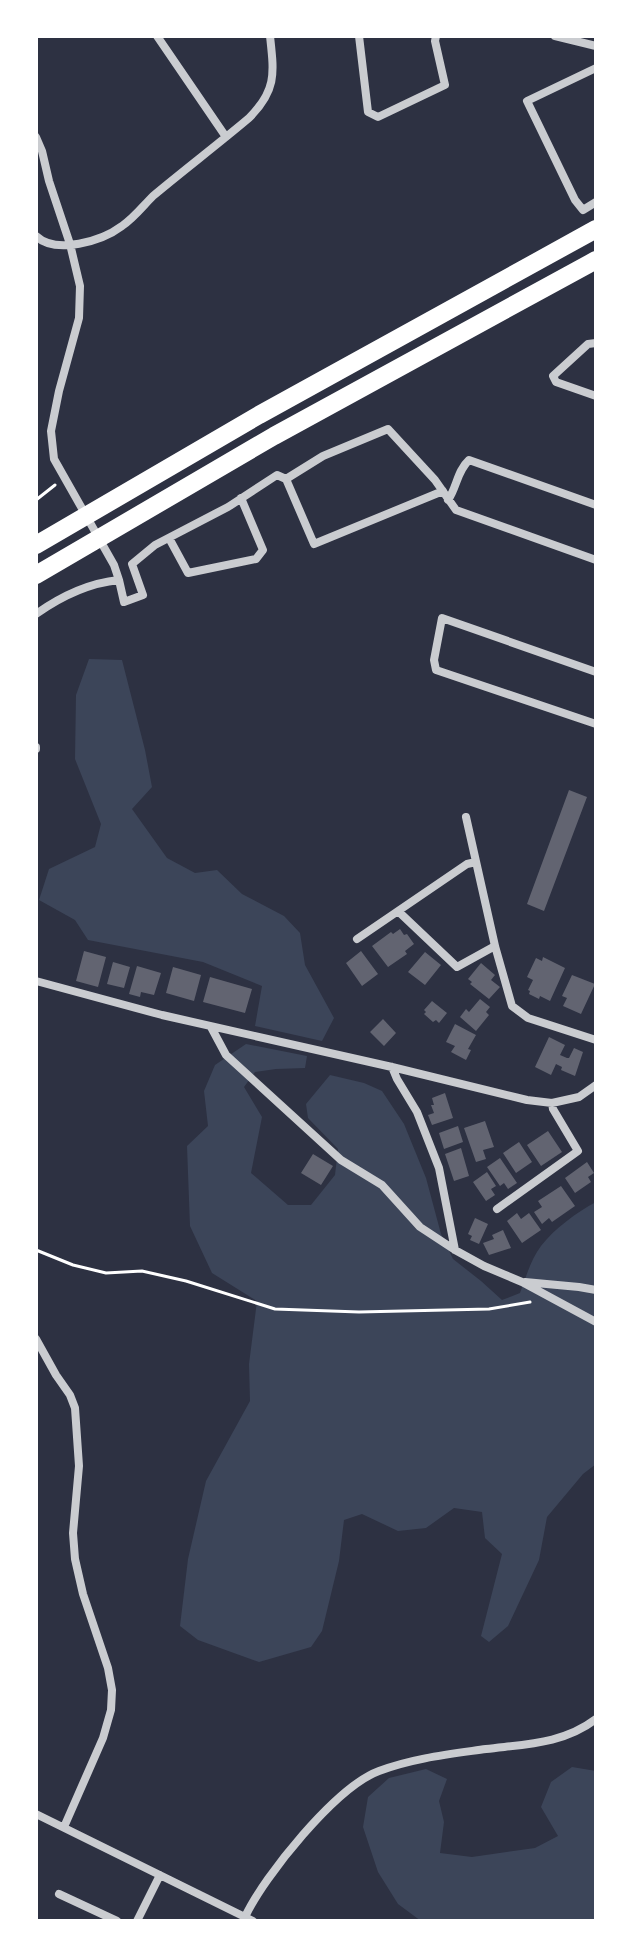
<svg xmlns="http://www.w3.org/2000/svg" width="632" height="1957" viewBox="0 0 632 1957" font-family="Spectral,serif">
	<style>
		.green { fill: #3c4559 }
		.building { fill: #626471 }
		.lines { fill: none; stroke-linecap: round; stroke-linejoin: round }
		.path { stroke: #fff; stroke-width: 3 }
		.minor { stroke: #caccd0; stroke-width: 8 }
		.motorway { stroke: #fff; stroke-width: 18 }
	</style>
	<rect width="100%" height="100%" fill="#2d3142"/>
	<!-- green -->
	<path class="green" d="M89 659 122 660 145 750 152 787 132 809 167 858 195 873 217 870 242 894 284 916 300 933 305 965 334 1018 322 1041 255 1026 262 986 203 962 88 940 75 920 39 900 49 869 95 847 101 824 75 759 76 695Z
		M246 1044 307 1056 305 1068 276 1069 255 1072 244 1087 262 1117 251 1173 288 1205H311L335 1175 338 1149 308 1118 306 1104 330 1075 364 1083 382 1091 404 1124 426 1178 441 1234 453 1259 481 1281 502 1300 520 1293C526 1277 531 1259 541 1246 554 1229 577 1212 596 1202V1464L583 1474 547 1517 539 1560 508 1626 489 1642 481 1636 502 1554 485 1538 482 1512 454 1508 426 1528 398 1531 362 1514 344 1520 339 1561 322 1631 311 1647 259 1662 198 1640 180 1626 188 1559 206 1481 250 1401 249 1364 257 1301 212 1273 190 1226 187 1146 208 1126 204 1091 215 1065Z
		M572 1767 596 1771V1921H421L398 1904 378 1872 363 1827 368 1797 389 1778 426 1769 447 1779 439 1801 444 1822 440 1853 472 1857 535 1848 558 1836 541 1807 551 1782Z"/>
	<!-- building -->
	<path class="building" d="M569 790 587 797 544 911 527 904Z
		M400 929 404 935 407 934 414 944 405 951 407 954 388 967 372 946 391 932 393 934Z
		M84 951 106 957 98 987 76 981Z
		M361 951 378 974 362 986 346 963Z
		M425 952 441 965 425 985 408 972Z
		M543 957 565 968 550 1001 540 996 539 999 529 994 530 991 528 990 533 980 527 977 536 958 542 961Z
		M113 962 130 967 124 988 107 984Z
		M481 963 495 975 491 980 500 987 489 999 470 984 472 982 468 979Z
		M137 966 161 973 154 995 141 992 140 997 129 994Z
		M173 967 201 975 194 1001 166 993Z
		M572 975 595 984 581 1014 563 1006 567 998 562 996Z
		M210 977 252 989 245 1013 203 1002Z
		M480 999 490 1007 486 1012 489 1015 476 1031 460 1017 466 1009 469 1012Z
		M432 1001 447 1013 439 1023 436 1020 433 1022 424 1014 426 1012 424 1010Z
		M383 1019 396 1033 384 1046 370 1032Z
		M455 1024 476 1035 468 1049 471 1050 466 1060 451 1052 455 1046 446 1042Z
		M549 1037 565 1045 560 1055 567 1058H569L574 1048 583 1052 575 1076 561 1070 562 1067 556 1064 551 1075 535 1067Z
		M445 1093 453 1118 432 1125 428 1115 434 1113 431 1105H434L432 1098Z
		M485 1121 494 1147 483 1150 486 1159 476 1162 464 1128Z
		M458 1126 463 1142 444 1149 439 1133Z
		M548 1131 562 1152 541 1166 527 1145Z
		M519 1142 532 1162 516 1173 503 1153Z
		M461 1148 469 1176 454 1181 445 1154Z
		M313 1154 333 1166 321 1185 301 1173Z
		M500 1158 517 1183 508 1189 504 1183 500 1186 487 1167Z
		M587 1162 594 1173 588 1177 591 1182 575 1193 565 1178Z
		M487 1172 496 1186 491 1189 495 1195 486 1201 473 1182Z
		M561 1186 575 1206 552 1222 549 1218 542 1224 534 1212 542 1207 538 1201Z
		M517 1213 521 1219 529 1213 541 1230 522 1243 507 1221Z
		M475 1218 488 1224 479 1244 470 1240 472 1236 468 1234Z
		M503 1230 511 1248 489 1255 483 1243 494 1239 492 1235Z"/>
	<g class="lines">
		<!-- path -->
		<path class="path" d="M36 500 55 485
			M36 1250 73 1265 106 1273 142 1271 186 1281 275 1309 359 1312 489 1309 530 1302"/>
		<!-- minor -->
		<path class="minor" d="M157 36 226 137
			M359 36 368 112 378 117 445 85 435 41 436 36
			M555 36 596 46
			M596 68 527 101 575 200 583 210 596 202
			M36 137 42 151 49 181 70 244 80 286 79 318 59 391 51 431 54 459 114 565 119 580C89 583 60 597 36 614
			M36 236C56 255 102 241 122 226 134 218 143 206 153 196 184 170 217 145 249 118 277 90 274 73 270 36
			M596 343 588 344 553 376 556 382 596 396
			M286 479 323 456 388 429 435 480 456 510 596 560
			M448 500C457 487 457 471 469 460L596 505
			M169 538 188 573 256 559 263 550 241 498
			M119 580 124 602 143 595 132 564 155 545 228 507 277 475 286 479 314 544 443 491
			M596 672 442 618 434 660 436 670 596 724
			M36 747V749
			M466 817 495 946 512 1006 528 1018 596 1040
			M399 912 457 967 495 946
			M357 939 467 864 476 862
			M36 981 162 1015 392 1067 527 1100 552 1103 579 1097 596 1085
			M211 1027 226 1055 341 1160 382 1185 420 1227 455 1250 484 1266 522 1282 596 1322
			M392 1067 397 1079 417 1112 439 1168 455 1250
			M497 1209 578 1151 553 1109 552 1103
			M525 1282 579 1287 596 1290
			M36 1339 56 1375 70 1395 75 1408 79 1466 73 1533 75 1559 83 1594 108 1668 112 1690 111 1710 103 1738 64 1827
			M36 1814 253 1921
			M59 1894 117 1921
			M245 1917C264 1876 336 1787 379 1771 413 1758 451 1754 486 1749 526 1744 563 1744 596 1719
			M137 1921 160 1875"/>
		<!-- motorway -->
		<path class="motorway" d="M36 545 259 415 596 229
			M36 575 274 436 596 260"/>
	</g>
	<!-- border -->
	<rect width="632" height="1957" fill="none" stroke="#ffffff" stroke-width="76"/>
</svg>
